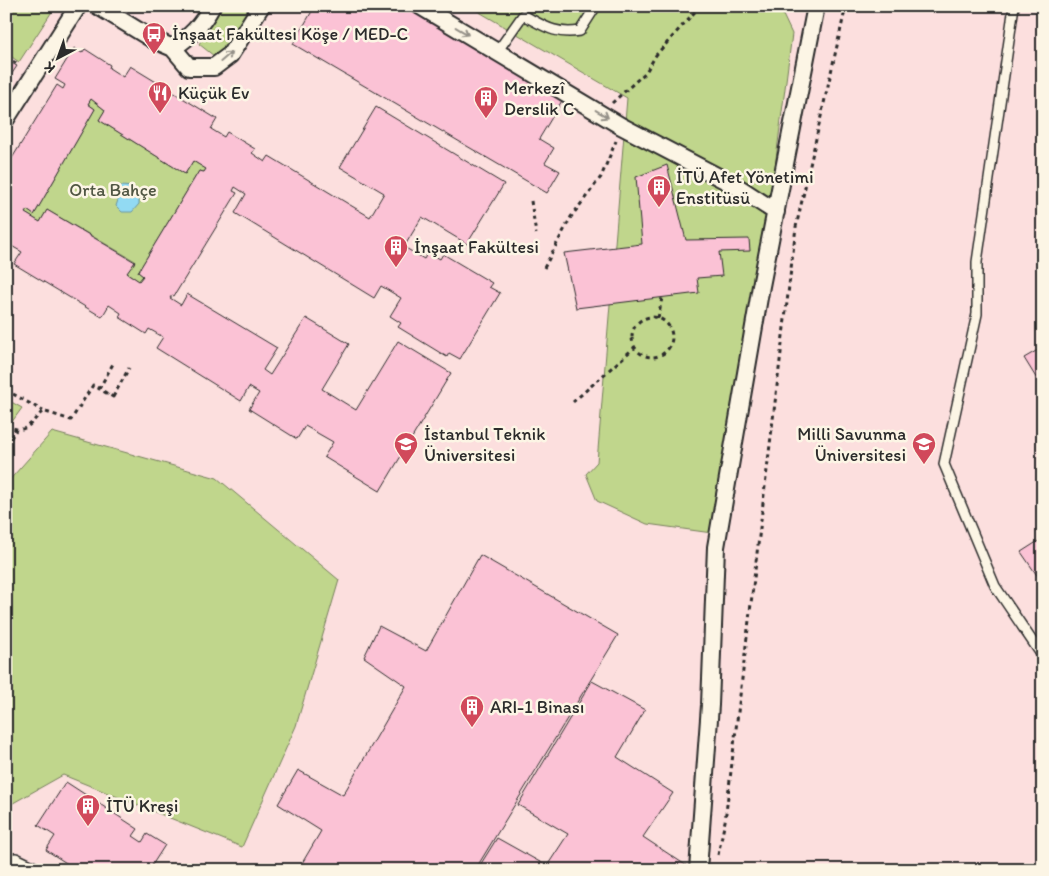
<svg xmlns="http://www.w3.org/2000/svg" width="1049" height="876" viewBox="0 0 1049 876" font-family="Itim,sans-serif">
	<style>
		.built { fill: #fcdfde }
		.green { fill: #c0d68c; stroke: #76805c }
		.water { fill: #92daf3; stroke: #6994a3 }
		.building { fill: #fbc2d5; stroke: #2b2b2b; fill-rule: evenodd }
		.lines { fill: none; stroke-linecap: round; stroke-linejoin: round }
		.service-casing { stroke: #2b2b2b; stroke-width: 12 }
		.minor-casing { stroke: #2b2b2b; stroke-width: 20 }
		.path { stroke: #2b2b2b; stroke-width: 3; stroke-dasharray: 4 4; stroke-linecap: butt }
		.service { stroke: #fcf5e5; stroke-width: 9 }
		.minor { stroke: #fcf5e5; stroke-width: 16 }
		.oneway { stroke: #949088 }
		.labels { text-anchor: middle; stroke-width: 5; stroke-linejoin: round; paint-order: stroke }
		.poi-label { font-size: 18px; fill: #2b2b2b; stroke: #fcf5e5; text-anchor: start }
		.park-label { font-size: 18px; fill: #505643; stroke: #fcf5e5 }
	</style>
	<rect width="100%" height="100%" fill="#fcebe2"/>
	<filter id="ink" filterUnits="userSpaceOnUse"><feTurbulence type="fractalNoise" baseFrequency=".02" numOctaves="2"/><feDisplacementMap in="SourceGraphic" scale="10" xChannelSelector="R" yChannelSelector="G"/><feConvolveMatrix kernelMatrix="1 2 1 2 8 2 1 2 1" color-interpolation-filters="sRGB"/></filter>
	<g filter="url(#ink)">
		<!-- built -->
		<path class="built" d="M6 6H1043V870H6Z"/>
		<!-- green -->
		<path class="green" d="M6 6H46L53 10 19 62 6 53Z
			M221 6H250L223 53 214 56 199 44Z
			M469 6H785L783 15 792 34 773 182 712 533 647 524 597 501 586 474 597 462 627 98Z
			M91 99 105 110 99 120 185 174 193 161 206 169 204 172 199 171 138 272 143 276 139 281 127 273 135 261 47 210 40 222 25 213 27 210 34 215 95 109 88 104Z
			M6 399 22 408 6 430Z
			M52 432 217 478 339 580 296 726 242 847 63 775 6 807V484Z"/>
		<!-- water -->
		<path class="water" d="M121 186 133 187 139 194V204L132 212H122L116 206 119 197 117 190Z"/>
		<!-- building -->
		<path class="building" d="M315 6H406L563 99 539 139 554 148 545 163 560 171 547 193 293 44Z
			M74 48 82 53 85 49 110 65 109 68 123 77 130 66 217 119 211 129 224 137 227 132 255 149 252 153 265 162 269 156 370 217 384 193 340 167 376 107 504 184 467 244 422 217 404 247 424 259 428 252 440 259 443 254 492 283 489 287 500 293 460 359 449 353 447 357 398 327 401 323 390 316 401 298 381 286 374 298 235 213 246 194 235 187 233 191 237 193 174 296 172 295 170 298 181 305 187 294 277 348 263 370 270 375 306 318 349 344 322 389 356 410 398 341 451 373 380 491 324 457 333 442 305 426 297 439 249 409 259 393 249 387 241 401 156 348 163 337 149 329 146 334 119 317 121 313 109 305 102 317 14 264 22 252 8 244 6 247V168L57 85 63 89 65 85 55 79ZM91 99 105 110 99 120 185 174 193 161 206 169 204 172 199 171 138 272 143 276 139 281 127 273 135 262 47 210 40 222 25 213 27 210 34 215 95 109 88 104Z
			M6 60 17 66 7 81 6 80Z
			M667 165 686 240 749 239 750 251 719 252 722 276 697 278 699 293 576 308 564 253 642 244 636 177Z
			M1043 347V389L1024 358Z
			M1043 538V584L1021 552Z
			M480 555 618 635 475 870H298L321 831 278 804 298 770 343 795 406 686 364 657 379 626 426 651Z
			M592 681 645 710 617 757 673 793 643 837 690 868 689 870H477L497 838 547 866 568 834 518 805Z
			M66 782 138 829 133 836 142 842 147 834 165 845 149 870H72L74 868 46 850 55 836 38 825Z"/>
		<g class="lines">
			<!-- service casing -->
			<g class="service-casing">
				<path id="service" d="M1014 6 977 262V314L944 464 995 586 1043 657
					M497 52 523 15C544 26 555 35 580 31L596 6
					M6 859 16 858 41 870"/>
			</g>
			<!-- minor casing -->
			<g class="minor-casing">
				<path id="minor" d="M98 6 152 39 173 48 189 67H214L230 55 261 6
					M420 6 621 126 736 186 776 212
					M173 48C191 36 201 26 212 6
					M6 119 78 6
					M698 870 710 705 716 547 761 286 816 6"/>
			</g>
			<!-- path -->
			<path class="path" d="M6 57 19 65
				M612 103 646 72 656 55 700 6
				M531 201 536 234
				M544 268 571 217 601 177 616 141
				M632 337a20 20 0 1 1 40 0a20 20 0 1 1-40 0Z
				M658 318 662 298
				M99 389 114 362
				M6 390 43 411
				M113 397 129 368
				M573 402 635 347
				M6 425C26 436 29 424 43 411L71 420 93 385 113 397 108 394
				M6 445 16 430
				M718 855 725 821 796 227 846 6"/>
			<!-- service -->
			<use href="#service" class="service"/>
			<!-- minor -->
			<use href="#minor" class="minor"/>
		</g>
		<!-- one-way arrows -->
		<defs><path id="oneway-shaft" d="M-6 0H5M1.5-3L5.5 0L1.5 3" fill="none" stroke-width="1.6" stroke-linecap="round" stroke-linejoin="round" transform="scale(1.25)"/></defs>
		<g class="oneway">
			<use href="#oneway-shaft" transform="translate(462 31) rotate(31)"/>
			<use href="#oneway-shaft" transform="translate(226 57) rotate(-41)"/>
			<use href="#oneway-shaft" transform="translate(602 114) rotate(31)"/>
		</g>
	</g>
	<!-- icons -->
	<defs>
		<g id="bus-pin" transform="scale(1.25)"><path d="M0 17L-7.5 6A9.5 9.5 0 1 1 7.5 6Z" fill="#d1495b" stroke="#fcf5e5"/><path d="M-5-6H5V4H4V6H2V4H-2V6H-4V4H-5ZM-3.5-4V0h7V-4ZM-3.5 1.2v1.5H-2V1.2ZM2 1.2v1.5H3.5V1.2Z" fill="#fff"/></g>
		<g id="restaurant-pin" transform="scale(1.25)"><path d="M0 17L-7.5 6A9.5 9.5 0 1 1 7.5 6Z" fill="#d1495b" stroke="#fcf5e5"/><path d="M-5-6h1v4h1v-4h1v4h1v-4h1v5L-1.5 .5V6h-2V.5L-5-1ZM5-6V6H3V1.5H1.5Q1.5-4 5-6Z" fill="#fff"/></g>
		<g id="building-pin" transform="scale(1.25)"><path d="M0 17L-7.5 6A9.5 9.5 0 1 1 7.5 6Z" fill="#d1495b" stroke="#fcf5e5"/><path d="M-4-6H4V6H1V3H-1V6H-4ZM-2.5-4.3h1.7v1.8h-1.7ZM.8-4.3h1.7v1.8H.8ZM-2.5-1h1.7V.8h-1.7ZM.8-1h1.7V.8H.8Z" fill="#fff"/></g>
		<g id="university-pin" transform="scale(1.25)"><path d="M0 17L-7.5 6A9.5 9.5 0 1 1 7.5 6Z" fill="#d1495b" stroke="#fcf5e5"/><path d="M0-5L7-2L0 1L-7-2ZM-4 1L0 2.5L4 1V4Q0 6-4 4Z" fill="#fff"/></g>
	</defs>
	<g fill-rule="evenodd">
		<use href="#bus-pin" x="154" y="34"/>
		<use href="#restaurant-pin" x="160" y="93"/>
		<use href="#building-pin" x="486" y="98"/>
		<use href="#building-pin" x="659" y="187"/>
		<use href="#building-pin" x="396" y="247"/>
		<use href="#university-pin" x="406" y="444"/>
		<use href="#university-pin" x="924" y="444"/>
		<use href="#building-pin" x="472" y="707"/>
		<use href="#building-pin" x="88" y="806"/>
	</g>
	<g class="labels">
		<!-- poi labels -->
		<g class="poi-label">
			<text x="172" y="40">İnşaat Fakültesi Köşe / MED-C</text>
			<text x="504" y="94">Merkezî<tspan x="504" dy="21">Derslik C</tspan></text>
			<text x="178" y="99">Küçük Ev</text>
			<text x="676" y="183">İTÜ Afet Yönetimi<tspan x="676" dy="21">Enstitüsü</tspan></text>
			<text x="414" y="253">İnşaat Fakültesi</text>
			<text x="424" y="440">İstanbul Teknik<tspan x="424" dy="21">Üniversitesi</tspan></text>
			<text x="906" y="440" text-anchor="end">Milli Savunma<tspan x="906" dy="21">Üniversitesi</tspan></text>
			<text x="490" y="713">ARI-1 Binası</text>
			<text x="106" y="812">İTÜ Kreşi</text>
		</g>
		<!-- park labels -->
		<g class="park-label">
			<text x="113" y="196">Orta Bahçe</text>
		</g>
	</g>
	<!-- margin -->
	<rect width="1049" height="876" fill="none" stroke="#fcf5e5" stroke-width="25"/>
	<rect x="12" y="12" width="1024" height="851" fill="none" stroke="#2b2b2b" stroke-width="2" filter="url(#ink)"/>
	<!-- north arrow -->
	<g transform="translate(58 58) rotate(221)" stroke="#fcf5e5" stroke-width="4" paint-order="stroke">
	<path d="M0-4L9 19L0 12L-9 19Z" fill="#2b2b2b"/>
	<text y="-8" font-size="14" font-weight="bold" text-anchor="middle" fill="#2b2b2b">K</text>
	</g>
</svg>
